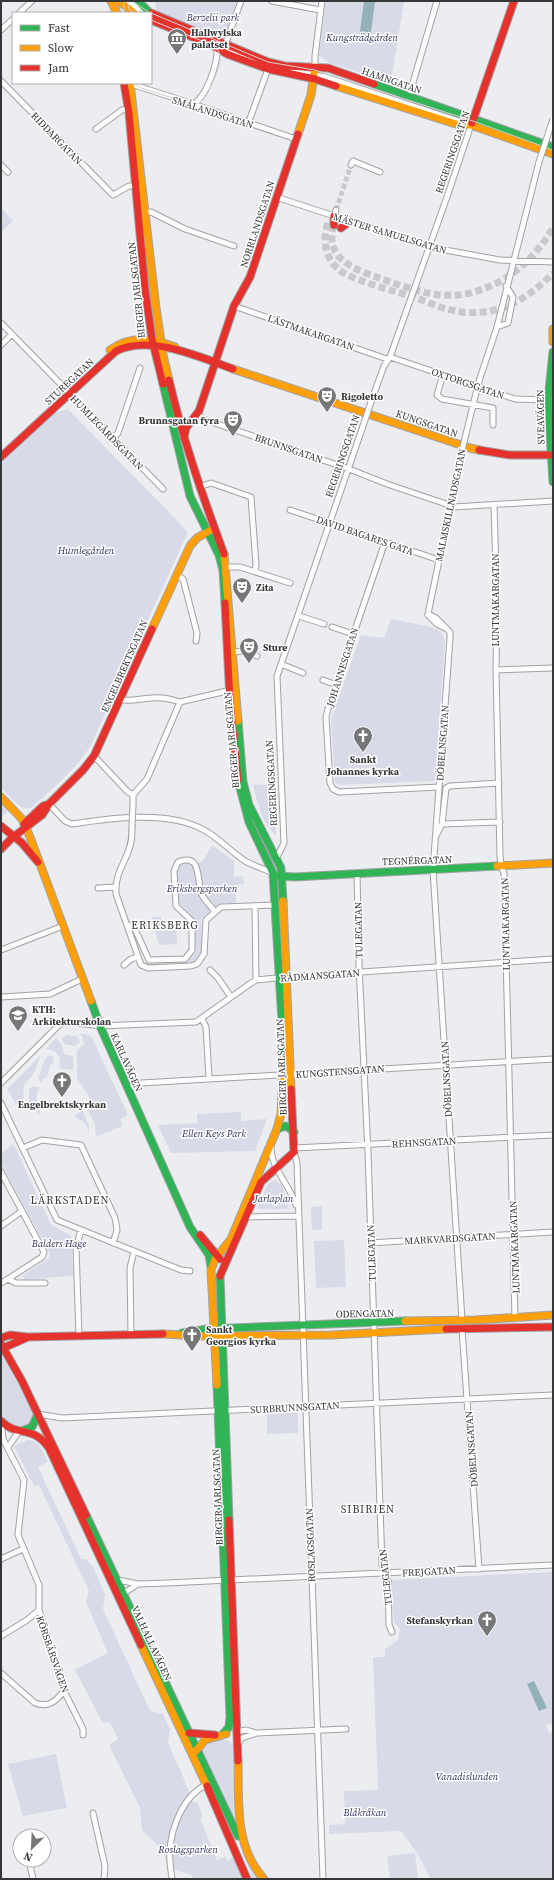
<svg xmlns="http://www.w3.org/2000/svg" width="554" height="1880" viewBox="0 0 554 1880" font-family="'Source Serif 4',serif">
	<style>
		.green { fill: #d9dae8 }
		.water { fill: #94b0b8 }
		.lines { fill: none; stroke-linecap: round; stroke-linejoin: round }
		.street-tunnel { stroke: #c8c9cc; stroke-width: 5; stroke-dasharray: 5 2.5; stroke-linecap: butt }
		.secondary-tunnel { stroke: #c8c9cc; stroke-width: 7; stroke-dasharray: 7 3.5; stroke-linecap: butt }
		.street-casing { stroke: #a2a2a5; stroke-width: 7 }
		.fast-casing { stroke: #a2a2a5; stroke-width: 9 }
		.slow-casing { stroke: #a2a2a5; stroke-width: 9 }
		.jam-casing { stroke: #a2a2a5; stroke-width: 9 }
		.street { stroke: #fcfcfd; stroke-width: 5 }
		.fast { stroke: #30b455; stroke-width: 7 }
		.slow { stroke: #ff9f0a; stroke-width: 7 }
		.jam { stroke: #e5322d; stroke-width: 7 }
		.tram { stroke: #d2d3d4; stroke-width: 1 }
		.street-bridge-casing { stroke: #a2a2a5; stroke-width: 7; stroke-linecap: butt }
		.street-bridge { stroke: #fcfcfd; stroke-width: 5 }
		.labels { text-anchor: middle; stroke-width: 3; stroke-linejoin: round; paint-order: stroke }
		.park-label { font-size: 10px; font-style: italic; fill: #32325e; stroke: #fff }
		.poi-label { font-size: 10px; font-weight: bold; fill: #363739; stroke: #fff; text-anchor: start }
		.street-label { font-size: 10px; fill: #363739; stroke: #fff }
		.neighbourhood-label { font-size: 11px; letter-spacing: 1px; fill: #363739; stroke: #fff }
	</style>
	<rect width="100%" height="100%" fill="#ecedf1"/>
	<!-- green -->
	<path class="green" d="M155 1H237L223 40 157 13Z
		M326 1H404L391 82 330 63 319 56Z
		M2 209 13 221 1 232V210Z
		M68 409 188 532 91 745C76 770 52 789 31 808 19 811 9 795 1 787V464L55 413Z
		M391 619 431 627 441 632 445 641 435 781 340 785 335 782 331 719 361 635 384 638Z
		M274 784 276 835C262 825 257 800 253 785Z
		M1 801 10 809 1 818Z
		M212 845 234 861V877L243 876 244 884 235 885 236 903H220L201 918 202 951 197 960 190 964 148 967 144 963 188 961 196 952 194 918 178 902 176 872 180 864 185 863 193 865 203 861Z
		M152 917H161V928L164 929 169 926 176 925 177 944 160 945 151 922Z
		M80 1033 91 1036 127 1113V1115L121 1119 122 1126 96 1137 95 1124 88 1110 90 1100 88 1095 77 1078V1050L85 1044Z
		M67 1034 69 1036H77L80 1042 75 1046 64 1044 62 1039Z
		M56 1038 62 1046 64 1054 73 1056V1070L59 1068C62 1057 57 1048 45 1050Z
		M41 1055 34 1073 23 1087 24 1102 18 1105 16 1104 7 1089Z
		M48 1056H53L54 1063 50 1065 47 1078H43L42 1082H40L38 1078 46 1057Z
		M33 1086 40 1088 38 1089 36 1099C42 1105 42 1107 39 1115L37 1114 38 1110 29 1108V1090Z
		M82 1110 89 1126V1132L85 1123 74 1116Z
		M241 1112V1121L267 1119 255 1151 171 1153 158 1125 197 1123V1114Z
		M13 1143 51 1225 71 1236 73 1276C56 1276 41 1279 25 1280L22 1276 49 1258 50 1254 1 1163V1155Z
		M275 1180 282 1185 289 1209H257L268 1184Z
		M322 1206V1230H312L311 1207Z
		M344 1240 346 1287 316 1288 314 1241Z
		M3 1357 35 1416 33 1423 26 1426 15 1425 5 1420 1 1412V1358Z
		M298 1412V1433L267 1434V1413Z
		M28 1440C40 1441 43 1452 48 1462L38 1467 81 1559H86L93 1567 105 1594 103 1609 150 1711 163 1714 170 1729 168 1743 182 1774 193 1803 197 1802 203 1817 200 1818 217 1860 226 1857 227 1861 234 1857 243 1879H193L191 1875 176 1870 166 1862 164 1852 142 1830 140 1808 109 1745 118 1739 110 1722 103 1723 75 1670 108 1653 86 1602 89 1591 39 1485 34 1486 14 1446Z
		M553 1572V1724H546L549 1733 553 1732V1879H431L417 1853 401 1831 329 1834V1825L345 1824 344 1791 378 1790 373 1657H385V1649L398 1640 400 1629 394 1622 391 1580Z
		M212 1740H228L233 1745 234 1820 201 1747Z
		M56 1754 67 1808 23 1816 8 1764Z
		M243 1853 260 1879H253Z
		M415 1853 418 1879H390L387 1856Z"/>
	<!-- water -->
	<path class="water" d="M364 1H375L370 40 359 39Z
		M534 1681 547 1708 539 1711 527 1684Z"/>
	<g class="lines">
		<!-- street-tunnel -->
		<path class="street-tunnel" d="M336 210 351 165"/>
		<!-- secondary-tunnel -->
		<path class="secondary-tunnel" d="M328 223C322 240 325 258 339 270 351 280 398 292 416 298 429 302 442 309 456 311 465 313 474 313 483 312 511 309 534 293 553 273
			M334 225C323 260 357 270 382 279 413 290 445 302 477 291 510 281 536 257 553 228"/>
		<!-- street casing -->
		<g class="street-casing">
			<path id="street" d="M126 1 139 13
				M132 1 144 10
				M272 1 320 10
				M19 13 32 1
				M1 30 13 19
				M225 45 241 1
				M221 47 261 62
				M315 67V56L322 1
				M291 71 326 77 471 125 447 197 390 357 384 366 371 402
				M1 81 113 195 129 186H136
				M128 83 193 104 296 139
				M409 96 437 1
				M193 104C206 98 218 63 217 49
				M248 124 268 69
				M96 129 122 110 127 109
				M1 165 8 172
				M351 165 353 161 380 172
				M276 197 429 247 500 260 553 262
				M145 212H151L185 229 234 246
				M334 216 336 210
				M234 306 387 359
				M1 323 163 489
				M497 327 508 323 513 297 506 286
				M1 345 12 334
				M390 357 515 399 548 400
				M443 374 437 395 442 399 493 408V425
				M480 378 497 327 539 162
				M197 414 203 419 349 469 387 484 449 505
				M466 434 476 393
				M113 438 118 433 140 368
				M199 487 211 483 251 497 256 565 255 572
				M494 505 497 602 496 670 500 855 501 866 504 873 515 1319
				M449 509 454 507 553 501
				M290 510 439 560
				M385 542 328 709 326 717 330 783 333 789 339 792 439 787
				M227 567H240L290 583
				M176 575 183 579 197 633 196 641
				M428 614 436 618 450 632V638L433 870 462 1320
				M428 614 460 459
				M428 615 437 624 445 628
				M299 616 324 624
				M332 627 353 634
				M233 652 244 651 257 656
				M281 664 303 673
				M496 670 553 668
				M323 680 337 685
				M120 699C130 703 141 698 152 698 161 697 171 699 180 702
				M94 756 128 792 133 795
				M49 804 65 821 72 824C111 818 168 810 204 830 219 838 231 852 245 861 254 866 264 869 273 873
				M133 805V795L147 779 180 702 231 690
				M442 824 500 822
				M132 826C132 835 132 843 128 852 122 868 115 875 116 894L141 965 148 968 191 966 197 964 204 954 206 920 221 907 276 905
				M436 836 442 824 446 788 450 786 499 783
				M276 859 284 843 277 676 363 426
				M357 873 359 965 368 1152 382 1565 388 1580 389 1625 392 1632
				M98 888 115 887
				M255 906 256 980
				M127 925 134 927 149 960 185 959 192 950V921L176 906 174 871 178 862C203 852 196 882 202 895 205 901 211 906 215 912
				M1 950 63 926
				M124 965 131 959 138 957
				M210 970 218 978 231 997
				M1 997 50 994 82 979
				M202 1019 206 1027 209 1078
				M1 1083 60 1024 70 1022 100 1026 196 1022 251 983 256 980 287 977 553 959
				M128 1088 141 1083 553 1059
				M1 1103 57 1220 181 1270 190 1271
				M271 1147C270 1166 290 1186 296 1205
				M23 1148 42 1140 81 1145 115 1218 117 1230 113 1243
				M294 1148 553 1135
				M294 1152 297 1163 298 1192 323 1879
				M1 1172 44 1252 42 1257 8 1279
				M246 1217 298 1216
				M1 1226 22 1211
				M370 1243 553 1232
				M1 1283 8 1279 16 1283H45
				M462 1329 479 1569
				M131 1335 130 1268 134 1251
				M79 1336 76 1248 81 1230
				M38 1414 62 1418 553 1395
				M1 1421 3 1439 24 1480 18 1535 39 1585V1610L64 1691 83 1729V1735
				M8 1447 20 1430
				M1 1559 23 1549
				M118 1580 138 1584 167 1583 553 1565
				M124 1593 138 1584
				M1 1636 27 1620 39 1610
				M1 1673 35 1703C49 1708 56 1701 64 1691
				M236 1732 246 1730 256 1733
				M237 1745 242 1738 257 1733 346 1729
				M93 1813 105 1866 104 1879
				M29 1860 33 1879
				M172 1879C171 1870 169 1860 170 1851 171 1827 184 1795 206 1785"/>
		</g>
		<!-- fast casing -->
		<g class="fast-casing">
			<path id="fast" d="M138 1 150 13
				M374 84 553 147
				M553 352 548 400 553 482
				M163 384 190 496 219 555 223 570 225 603
				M238 721 243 782 249 805 281 868 283 901
				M238 780 249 822 273 873 284 1055
				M279 876 295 877 497 866
				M91 1001 100 1026 190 1227 209 1255 211 1267
				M277 1129 286 1126 294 1132
				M220 1276 229 1520
				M182 1333 207 1329 405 1321
				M217 1385 230 1717 229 1727 223 1734
				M24 1430 32 1427 38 1414
				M86 1515 238 1836"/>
		</g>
		<!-- slow casing -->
		<g class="slow-casing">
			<path id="slow" d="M111 1 117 13
				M119 1 134 13
				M130 83 156 308 163 355 169 380
				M336 86 459 125H471L553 154
				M298 134 311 95 315 67
				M553 329V342
				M110 350C131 335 152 338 175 347
				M233 369 470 448 479 450
				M224 554 238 721
				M152 629 190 546 197 538 211 530
				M1 797 22 819 30 837 91 1001
				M497 866 553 863
				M283 901 291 1089
				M405 1321 475 1320 553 1315
				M163 1334 204 1336 331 1335 446 1329
				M217 1385 211 1270 215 1259 231 1239 277 1129 281 1114 284 1055
				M141 1645 207 1786
				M196 1751 205 1740 226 1734
				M238 1761C239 1802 234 1846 264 1879"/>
		</g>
		<!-- jam casing -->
		<g class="jam-casing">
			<path id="jam" d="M151 13 268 62 285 66 328 68 374 84
				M151 20 212 45 227 54 268 69 315 79 336 86
				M124 83 129 113 145 289 152 339 163 384
				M472 123 514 1
				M334 216V225
				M341 228 350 221
				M169 380C183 440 203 497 224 554
				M184 438 186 428 199 411 234 306 250 277 298 134
				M479 450 510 455H553
				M1 457 116 351C150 334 200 357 233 369
				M225 603 230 701 238 780
				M24 824 43 806 49 804
				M1 826 22 843 38 862
				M1 849 12 838 42 815 49 804 83 770 94 756 152 629
				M200 1235 220 1259
				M220 1276 261 1182 294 1152 291 1089
				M446 1329 553 1327
				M1 1338 10 1335 28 1337 163 1334
				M1 1344 22 1381 86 1515
				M1 1349 26 1338
				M1 1421C18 1438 32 1424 49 1448L141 1645
				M229 1520 238 1761
				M189 1733 215 1735
				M207 1786 247 1879"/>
		</g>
		<!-- street -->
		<use href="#street" class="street"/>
		<!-- fast -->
		<use href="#fast" class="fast"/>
		<!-- slow -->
		<use href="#slow" class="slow"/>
		<!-- jam -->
		<use href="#jam" class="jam"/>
		<!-- tram -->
		<path class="tram" d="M124 1V13
			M132 1 150 13
			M128 4 129 9 134 13
			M151 13 268 62 315 70 473 121 553 150
			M134 83 141 88 189 103C193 104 197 104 201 102 208 97 221 66 220 58 220 52 217 47 212 45L151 20"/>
		<!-- street-bridge casing -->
		<g class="street-bridge-casing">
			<path id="street-bridge" d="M539 162 553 119
				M476 393 480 378
				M363 426 371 402
				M460 459 466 434
				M132 826 133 805"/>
		</g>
		<!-- street-bridge -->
		<use href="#street-bridge" class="street-bridge"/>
	</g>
	<!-- icons -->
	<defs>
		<g id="museum-pin" transform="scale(1)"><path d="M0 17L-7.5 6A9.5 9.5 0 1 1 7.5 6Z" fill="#767779" stroke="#fff"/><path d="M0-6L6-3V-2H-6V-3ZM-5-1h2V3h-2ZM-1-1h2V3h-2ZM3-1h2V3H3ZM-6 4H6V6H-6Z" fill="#fff"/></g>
		<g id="theatre-pin" transform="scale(1)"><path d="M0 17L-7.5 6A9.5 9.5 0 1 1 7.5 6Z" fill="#767779" stroke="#fff"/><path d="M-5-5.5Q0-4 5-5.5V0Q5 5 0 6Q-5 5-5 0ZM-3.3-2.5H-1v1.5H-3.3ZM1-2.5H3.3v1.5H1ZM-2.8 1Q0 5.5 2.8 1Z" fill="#fff"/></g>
		<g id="church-pin" transform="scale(1)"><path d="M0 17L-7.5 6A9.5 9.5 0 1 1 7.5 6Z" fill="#767779" stroke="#fff"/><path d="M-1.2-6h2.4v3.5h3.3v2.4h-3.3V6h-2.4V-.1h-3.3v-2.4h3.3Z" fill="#fff"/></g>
		<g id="university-pin" transform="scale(1)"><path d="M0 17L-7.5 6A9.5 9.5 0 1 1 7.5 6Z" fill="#767779" stroke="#fff"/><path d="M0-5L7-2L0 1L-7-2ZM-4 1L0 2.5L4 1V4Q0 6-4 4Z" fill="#fff"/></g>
	</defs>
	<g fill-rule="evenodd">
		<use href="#museum-pin" x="177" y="38"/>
		<use href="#theatre-pin" x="327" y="396"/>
		<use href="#theatre-pin" x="233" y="420"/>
		<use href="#theatre-pin" x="242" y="587"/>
		<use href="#theatre-pin" x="249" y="647"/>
		<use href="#church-pin" x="363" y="736"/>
		<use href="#university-pin" x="18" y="1015"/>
		<use href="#church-pin" x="62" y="1081"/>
		<use href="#church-pin" x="192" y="1335"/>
		<use href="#church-pin" x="487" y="1620"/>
	</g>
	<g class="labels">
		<!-- park labels -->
		<g class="park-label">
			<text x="213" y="21">Berzelii park</text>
			<text x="362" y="41">Kungsträdgården</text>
			<text x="86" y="554">Humlegården</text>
			<text x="202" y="892">Eriksbergsparken</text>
			<text x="214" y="1137">Ellen Keys Park</text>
			<text x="274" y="1202">Jarlaplan</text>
			<text x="59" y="1247">Balders Hage</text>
			<text x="467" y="1780">Vanadislunden</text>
			<text x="365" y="1816">Blåkråkan</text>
			<text x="188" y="1853">Roslagsparken</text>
		</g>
		<!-- poi labels -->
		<g class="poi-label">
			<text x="191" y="36">Hallwylska<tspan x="191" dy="12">palatset</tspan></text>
			<text x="341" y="400">Rigoletto</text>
			<text x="219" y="424" text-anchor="end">Brunnsgatan fyra</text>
			<text x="256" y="591">Zita</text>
			<text x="263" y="651">Sture</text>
			<text x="363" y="763" text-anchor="middle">Sankt<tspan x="363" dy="12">Johannes kyrka</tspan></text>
			<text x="32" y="1013">KTH:<tspan x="32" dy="12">Arkitekturskolan</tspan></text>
			<text x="62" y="1108" text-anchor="middle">Engelbrektskyrkan</text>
			<text x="206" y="1333">Sankt<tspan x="206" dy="12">Georgios kyrka</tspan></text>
			<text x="473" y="1624" text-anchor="end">Stefanskyrkan</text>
		</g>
		<!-- street labels -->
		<g class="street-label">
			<text transform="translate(392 80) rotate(19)" y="4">HAMNGATAN</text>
			<text transform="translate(213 112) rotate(18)" y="4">SMÅLANDSGATAN</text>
			<text transform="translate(57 138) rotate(46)" y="4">RIDDARGATAN</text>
			<text transform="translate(452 152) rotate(-71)" y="4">REGERINGSGATAN</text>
			<text transform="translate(257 224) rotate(-72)" y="4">NORRLANDSGATAN</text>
			<text transform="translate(390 233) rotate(17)" y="4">MÄSTER SAMUELSGATAN</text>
			<text transform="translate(136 290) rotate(-96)" y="4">BIRGER JARLSGATAN</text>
			<text transform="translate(311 332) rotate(19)" y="4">LÄSTMAKARGATAN</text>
			<text transform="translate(69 381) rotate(-43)" y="4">STUREGATAN</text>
			<text transform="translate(468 383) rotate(19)" y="4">OXTORGSGATAN</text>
			<text transform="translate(540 417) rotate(-91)" y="4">SVEAVÄGEN</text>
			<text transform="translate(427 423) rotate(19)" y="4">KUNGSGATAN</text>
			<text transform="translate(107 432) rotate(46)" y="4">HUMLEGÅRDSGATAN</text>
			<text transform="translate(289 448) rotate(19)" y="4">BRUNNSGATAN</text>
			<text transform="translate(342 456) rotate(-71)" y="4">REGERINGSGATAN</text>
			<text transform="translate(450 505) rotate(-78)" y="4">MALMSKILLNADSGATAN</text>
			<text transform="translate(365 535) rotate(19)" y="4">DAVID BAGARES GATA</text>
			<text transform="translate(495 600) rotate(-90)" y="4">LUNTMAKARGATAN</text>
			<text transform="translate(124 666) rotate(-66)" y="4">ENGELBREKTSGATAN</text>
			<text transform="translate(342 667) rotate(-72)" y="4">JOHANNESGATAN</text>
			<text transform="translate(231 740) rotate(-95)" y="4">BIRGER JARLSGATAN</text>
			<text transform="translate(442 743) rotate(-86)" y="4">DÖBELNSGATAN</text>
			<text transform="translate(271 783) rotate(-93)" y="4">REGERINGSGATAN</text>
			<text transform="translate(417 860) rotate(-2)" y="4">TEGNÉRGATAN</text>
			<text transform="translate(505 924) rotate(-91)" y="4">LUNTMAKARGATAN</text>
			<text transform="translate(358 930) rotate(-91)" y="4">TULEGATAN</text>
			<text transform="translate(320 975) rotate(-4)" y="4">RÅDMANSGATAN</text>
			<text transform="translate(127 1062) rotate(66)" y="4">KARLAVÄGEN</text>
			<text transform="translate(281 1067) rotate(-92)" y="4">BIRGER JARLSGATAN</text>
			<text transform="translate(340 1071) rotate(-4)" y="4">KUNGSTENSGATAN</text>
			<text transform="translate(446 1079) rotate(-93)" y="4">DÖBELNSGATAN</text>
			<text transform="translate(424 1142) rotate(-3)" y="4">REHNSGATAN</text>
			<text transform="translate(450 1238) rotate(-3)" y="4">MARKVARDSGATAN</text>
			<text transform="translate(514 1247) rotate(-92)" y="4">LUNTMAKARGATAN</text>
			<text transform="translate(371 1253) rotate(-92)" y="4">TULEGATAN</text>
			<text transform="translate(365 1313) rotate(-1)" y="4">ODENGATAN</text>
			<text transform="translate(295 1407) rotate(-3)" y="4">SURBRUNNSGATAN</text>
			<text transform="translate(471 1449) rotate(-94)" y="4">DÖBELNSGATAN</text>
			<text transform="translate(217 1497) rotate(-92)" y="4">BIRGER JARLSGATAN</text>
			<text transform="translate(310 1545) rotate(-92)" y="4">ROSLAGSGATAN</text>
			<text transform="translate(429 1571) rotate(-3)" y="4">FREJGATAN</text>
			<text transform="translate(385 1577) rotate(-96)" y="4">TULEGATAN</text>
			<text transform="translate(152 1643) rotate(65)" y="4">VALHALLAVÄGEN</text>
			<text transform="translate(53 1654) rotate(71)" y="4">KÖRSBÄRSVÄGEN</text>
		</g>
		<!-- neighbourhood labels -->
		<g class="neighbourhood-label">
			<text x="165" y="929">ERIKSBERG</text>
			<text x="70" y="1204">LÄRKSTADEN</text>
			<text x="368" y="1513">SIBIRIEN</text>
		</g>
	</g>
	<!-- border -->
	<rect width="554" height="1880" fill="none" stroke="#363739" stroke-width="4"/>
	<!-- legend -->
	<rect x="12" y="12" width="140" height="72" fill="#ffffff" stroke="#afafb0"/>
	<rect x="20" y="25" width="20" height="6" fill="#30b455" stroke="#afafb0"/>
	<text x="48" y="32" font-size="12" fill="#363739">Fast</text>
	<rect x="20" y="45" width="20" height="6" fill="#ff9f0a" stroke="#afafb0"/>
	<text x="48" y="52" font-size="12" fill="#363739">Slow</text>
	<rect x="20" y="65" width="20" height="6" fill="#e5322d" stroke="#afafb0"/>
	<text x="48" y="72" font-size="12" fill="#363739">Jam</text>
	<!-- north arrow -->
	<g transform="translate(32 1848) rotate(204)"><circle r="19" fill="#ffffff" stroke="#afafb0"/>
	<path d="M0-3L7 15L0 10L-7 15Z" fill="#767779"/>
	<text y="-6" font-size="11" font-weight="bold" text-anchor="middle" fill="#363739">N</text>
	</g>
</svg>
